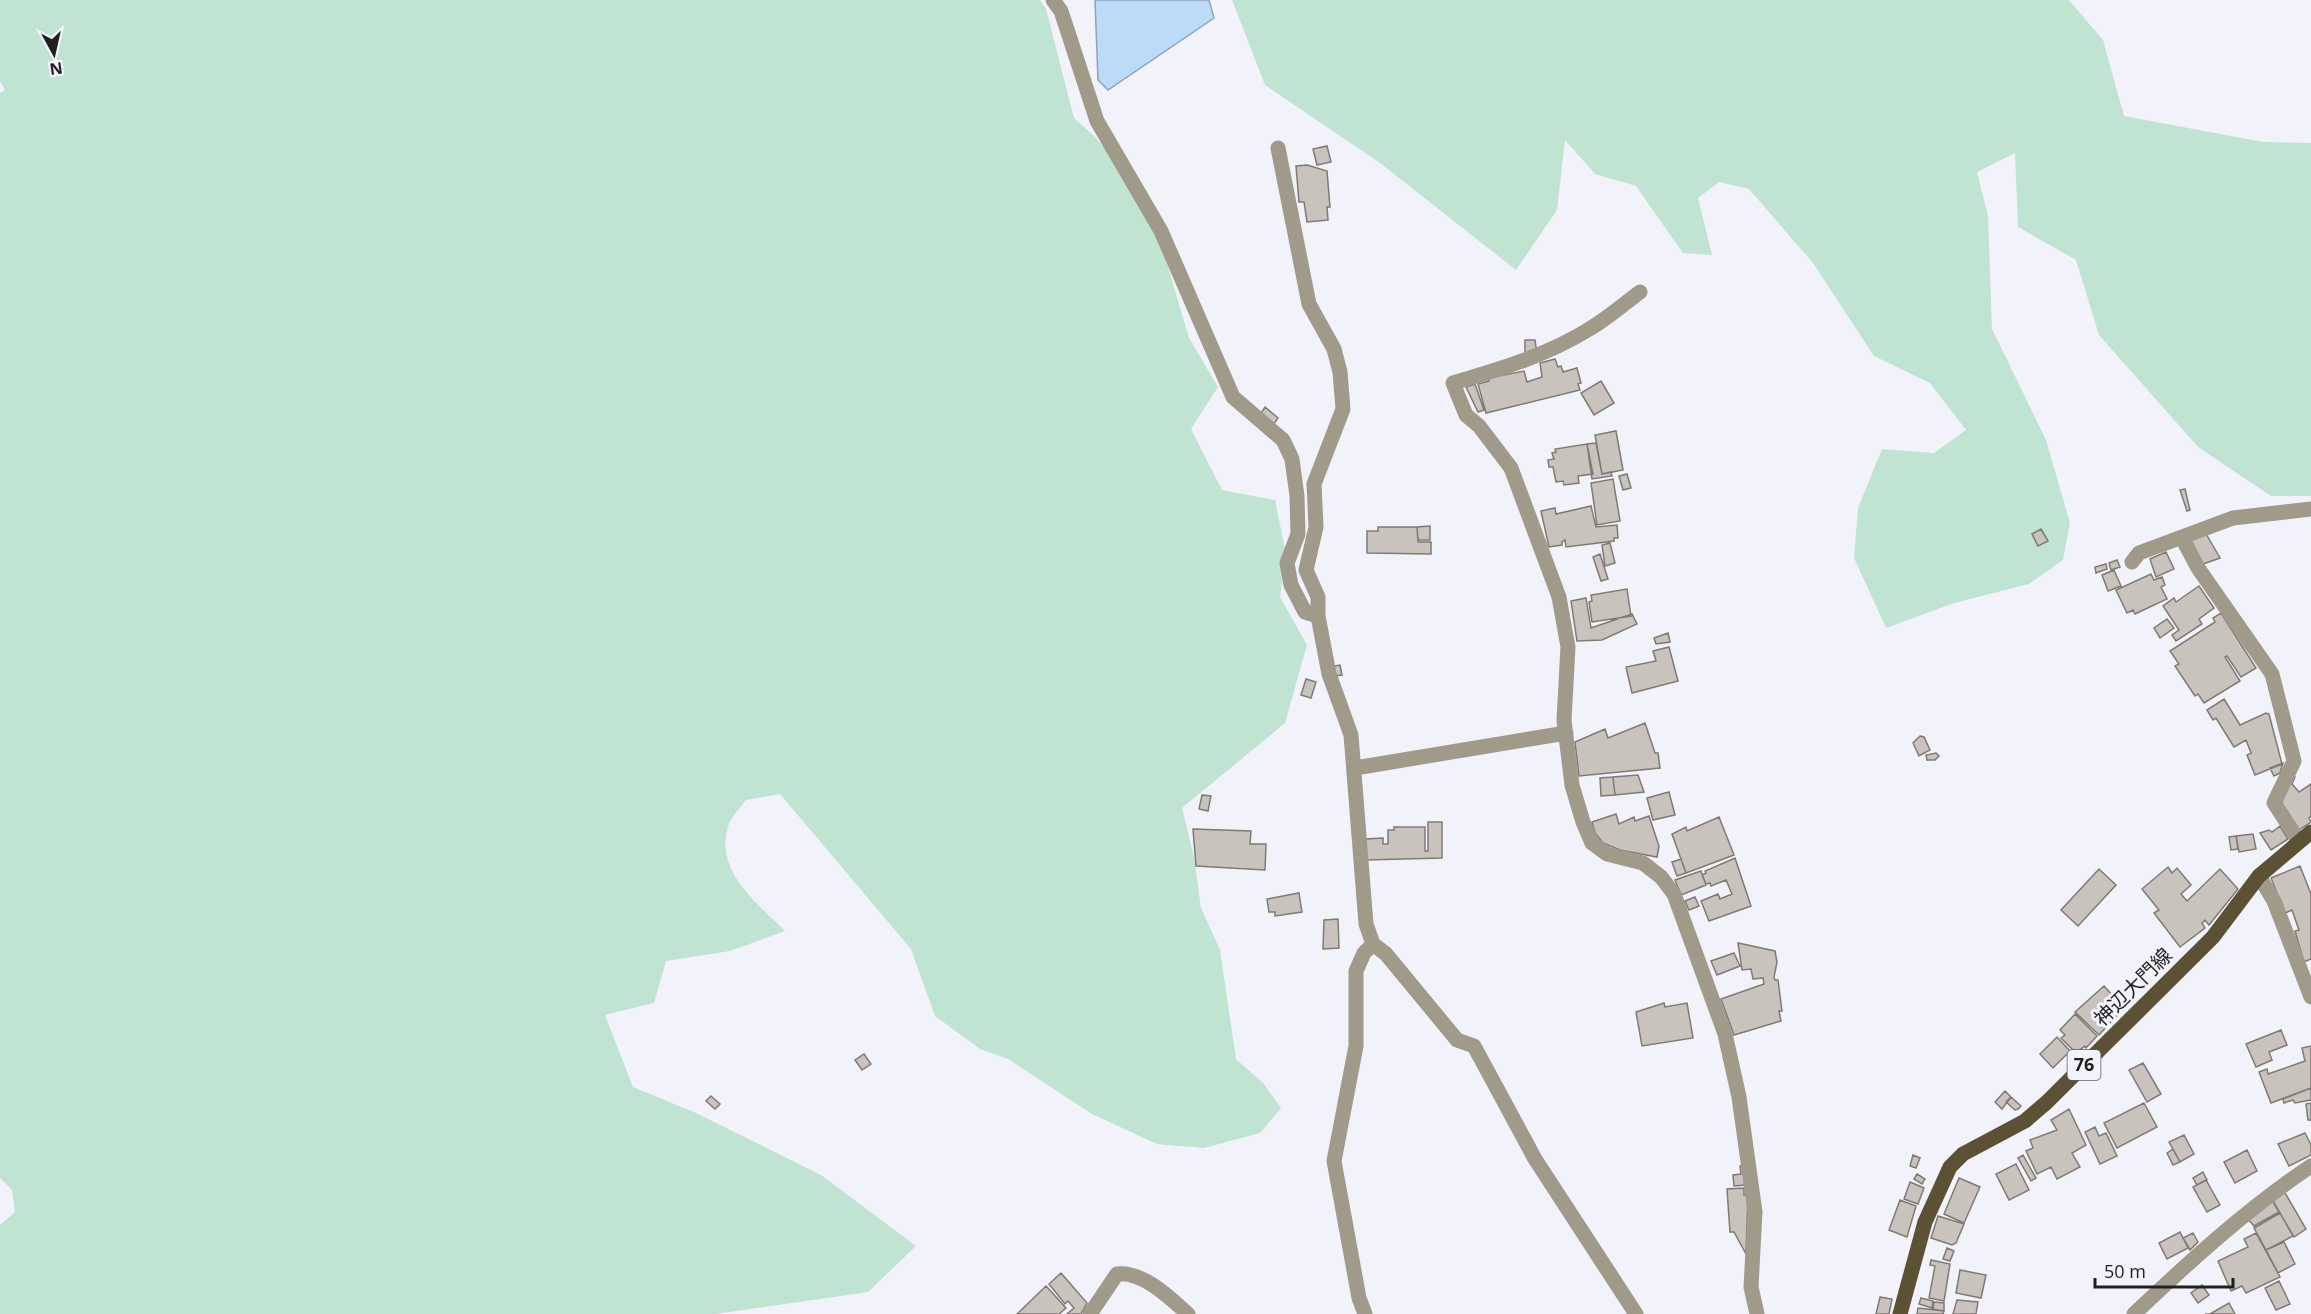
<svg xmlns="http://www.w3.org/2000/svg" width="2311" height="1314" viewBox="0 0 2311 1314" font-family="'Open Sans','Noto Sans JP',sans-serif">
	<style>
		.green { fill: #c1e3d2 }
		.water { fill: #bcdbf9; stroke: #8da3b8; stroke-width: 1.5 }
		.building { fill: #c9c3bd; stroke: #807a75; stroke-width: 1.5 }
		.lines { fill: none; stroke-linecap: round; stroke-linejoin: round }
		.minor { stroke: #a09a8a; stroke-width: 15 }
		.primary { stroke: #5c5135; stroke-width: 15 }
		.labels { text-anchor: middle; stroke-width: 6; stroke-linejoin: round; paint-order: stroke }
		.shield { fill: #f2f2fa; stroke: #5e5e63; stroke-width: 1.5 }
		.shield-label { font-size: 18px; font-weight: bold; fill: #1f1f22 }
		.street-label { font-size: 20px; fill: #1f1f22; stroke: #f2f2fa }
	</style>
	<rect width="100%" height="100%" fill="#f2f2fa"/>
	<!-- green -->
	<path class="green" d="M0 0H1040L1046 9 1074 118 1095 137 1148 199 1189 338 1218 387 1191 429 1222 490 1275 500 1286 554 1280 597 1307 645 1285 723 1182 808 1194 857 1201 908 1220 950 1236 1059 1263 1083 1281 1108 1260 1133 1204 1148 1157 1144 1092 1114 1008 1059 980 1049 935 1016 911 949 780 794 746 800C740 808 730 818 728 827 714 871 758 904 785 931L730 951 666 961 654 1003 605 1015 633 1087 696 1113 821 1175 916 1246 868 1292 715 1314H0V1225L15 1212 12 1190 0 1178V93L5 90 0 81Z
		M1232 0H2069L2103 40 2124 116 2263 142 2311 143V496H2271L2198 447 2099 335 2076 260 2018 227 2015 153 1977 172 1988 216 1992 329 2046 440 2070 523 2063 560 2029 584 1954 603 1886 628 1854 558 1858 508 1882 449 1934 453 1966 430 1930 383 1874 356 1813 263 1749 189 1719 182 1698 198 1712 255 1683 253 1636 186 1595 174 1565 140 1557 210 1516 270 1380 163 1265 85Z"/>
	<!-- water -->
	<path class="water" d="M1095 0H1209L1214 18 1108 90 1098 80Z"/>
	<!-- building -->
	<path class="building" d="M1327 146 1331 162 1317 165 1313 149Z
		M1307 165 1327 171 1330 207H1327L1328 220 1307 222 1304 202H1299L1296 166Z
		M1525 340H1535L1537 354 1525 355Z
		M1555 359 1558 367 1561 366 1563 372 1577 368 1581 383 1578 384 1580 390 1486 413 1478 384 1489 381 1488 378 1524 371 1527 382 1542 377 1540 363Z
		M1601 381 1614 403 1594 415 1581 393Z
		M1475 384 1484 410 1478 412 1466 387Z
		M1265 407 1278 418 1274 424 1261 413Z
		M1616 431 1623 470 1602 474 1595 435Z
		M1596 443 1602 474 1611 472 1612 476 1592 479 1587 444Z
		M1587 444 1593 474 1578 476 1579 483 1564 485 1563 481 1556 482 1553 467H1549L1548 460 1554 459 1552 453 1556 452 1555 449Z
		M1627 474 1631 488 1623 490 1619 476Z
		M1613 479 1620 521 1597 525 1591 483Z
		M2185 489 2190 510 2187 511 2180 490Z
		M1591 506 1596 527 1617 525 1618 538H1614V541L1566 547 1565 540 1562 542V545L1549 547 1541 511 1555 508 1556 514Z
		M1430 526V540H1418L1417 527Z
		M1378 527H1417L1418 542H1431V554L1367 553V531H1378Z
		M2041 529 2048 541 2038 546 2032 534Z
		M2205 532 2220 558 2203 564 2190 538Z
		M1610 543 1615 563 1605 566 1602 545Z
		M2166 552 2174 569 2156 577 2150 559Z
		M1600 554 1608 579 1601 581 1593 557Z
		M2117 560 2120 567 2111 570 2109 563Z
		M2106 564 2107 569 2096 573 2095 567Z
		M2114 570 2121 586 2108 591 2102 575Z
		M2151 574 2154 580 2162 577 2165 585 2161 587 2167 599 2135 614 2133 610 2127 613 2116 590Z
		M2199 586 2214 608 2199 619 2202 624 2176 641 2172 635 2179 630 2163 606 2174 598 2176 602Z
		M1627 589 1631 616 1592 622 1589 602 1592 601 1591 595Z
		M1586 598 1591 628 1632 614 1637 624 1602 640 1577 641 1571 601Z
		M2221 613 2256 668 2241 677 2227 656 2225 657 2240 681 2204 703 2198 694 2195 696 2175 666 2179 664 2170 651 2215 622 2213 618Z
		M2167 619 2174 628 2160 638 2154 628Z
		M1668 633 1670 642 1656 644 1654 638Z
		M1669 647 1678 681 1632 693 1626 667 1656 661 1653 651Z
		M1340 665 1342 675 1335 676 1334 666Z
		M1306 679 1316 682 1311 698 1301 695Z
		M2224 699 2240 725 2266 713 2269 714 2282 764 2255 775 2247 755 2251 753 2246 740 2234 747 2216 718 2213 720 2207 710Z
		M1645 723 1655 753H1658L1660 768 1579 776 1575 742 1605 729 1608 738Z
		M1920 736 1924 737 1930 750 1919 756 1913 743Z
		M1936 753 1939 756 1935 760H1927L1926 755Z
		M2283 763 2280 773 2274 776 2270 768Z
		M1638 775 1644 792 1615 795 1613 777Z
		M2290 775 2295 777 2292 784 2299 792 2311 784V816L2309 818 2311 822 2299 830 2281 802Z
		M1613 777 1615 795 1601 796 1600 778Z
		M1669 792 1675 815 1653 820 1647 798Z
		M1202 795 1211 796 1208 811 1199 809Z
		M1616 814 1619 824 1634 817 1635 821 1649 816 1659 846 1657 857 1620 850 1603 843 1595 833 1592 822Z
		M1719 817 1734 855 1686 873 1672 834 1686 827 1687 831Z
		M1428 822H1442V858L1366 860 1365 839 1383 838V844H1388V830H1394V827H1425V851H1428Z
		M2280 826 2288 839 2271 850 2260 833 2269 830 2272 832Z
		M1193 829 1251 831 1250 844H1266L1265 870 1196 866Z
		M2253 834 2256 849 2239 852 2236 836Z
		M2236 836 2238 849 2231 850 2229 837Z
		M1735 858 1751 906 1709 921 1701 901 1718 894 1720 899 1732 894 1726 880 1711 886 1710 883 1706 884 1702 875 1706 873 1705 871Z
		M1681 859 1686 873 1677 876 1672 862Z
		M2300 866 2311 894V959L2304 962 2295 931 2299 930 2292 910 2285 913 2271 878Z
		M2168 867 2172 873 2177 868 2191 885 2181 894 2187 901 2220 869 2238 889 2209 925 2205 920 2202 923 2205 928 2180 947 2154 913 2159 910 2142 889Z
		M2099 869 2116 885 2078 926 2061 910Z
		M1701 871 1706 885 1681 895 1675 880Z
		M1299 893 1302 912 1275 916V912H1269L1267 899Z
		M1695 897 1699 906 1689 910 1685 901Z
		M1338 919 1339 948 1323 949 1324 920Z
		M1738 943 1775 951 1777 962 1774 977 1775 980H1778L1782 1011H1779L1781 1021 1734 1035 1721 999 1764 984 1763 978 1753 979 1751 969 1742 970Z
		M1734 953 1740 966 1717 975 1711 961Z
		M2104 986 2124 1008 2099 1035 2075 1012Z
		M1664 1003 1665 1007 1687 1003 1693 1038 1642 1046 1636 1012Z
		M2075 1014 2097 1036 2086 1048 2085 1046 2076 1053 2061 1038 2065 1035 2060 1030Z
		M2281 1030 2287 1045 2269 1052 2272 1060 2256 1067 2246 1044Z
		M2057 1037 2070 1051 2053 1068 2040 1054Z
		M2311 1046V1088L2271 1103 2259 1072 2267 1069 2268 1074 2305 1061 2302 1048Z
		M864 1054 871 1064 862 1070 855 1060Z
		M2143 1063 2161 1094 2147 1102 2129 1070Z
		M2311 1088V1100L2295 1103 2293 1100 2284 1103 2283 1099Z
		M2005 1091 2011 1097 2002 1109 1995 1102Z
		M711 1096 720 1104 715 1109 706 1101Z
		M2011 1097 2021 1106 2018 1109 2015 1110 2006 1102Z
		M2144 1103 2157 1127 2117 1148 2104 1123Z
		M2311 1103V1120H2308L2306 1104Z
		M2069 1109 2086 1145 2072 1153 2080 1167 2057 1179 2051 1167 2037 1174 2026 1151 2033 1148 2030 1140 2057 1130 2051 1120Z
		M2095 1127 2099 1136 2106 1133 2117 1156 2100 1164 2085 1132Z
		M2305 1133 2311 1145V1155L2289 1166 2278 1144Z
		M2184 1135 2194 1154 2180 1162 2169 1142Z
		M2173 1149 2180 1162 2173 1165 2167 1153Z
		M2247 1150 2257 1171 2235 1183 2224 1162Z
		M1913 1155 1920 1158 1916 1168 1910 1166Z
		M2023 1155 2036 1178 2031 1181 2018 1158Z
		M2016 1164 2029 1190 2009 1200 1996 1174Z
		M1744 1165 1746 1185 1734 1186 1733 1175 1741 1174 1740 1166Z
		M2203 1172 2207 1180 2197 1185 2193 1178Z
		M1917 1174 1925 1179 1922 1184 1914 1179Z
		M1959 1178 1980 1187 1964 1223 1944 1214Z
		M2206 1180 2220 1205 2207 1212 2193 1187Z
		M1910 1182 1924 1188 1918 1204 1904 1199Z
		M1744 1188V1195H1748L1746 1254 1734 1232H1730L1727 1189Z
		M2284 1191 2306 1229 2294 1237 2270 1196Z
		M1900 1200 1916 1206 1907 1237 1889 1230Z
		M2272 1200 2279 1212 2254 1226 2246 1217Z
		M2280 1213 2293 1236 2266 1250 2254 1228Z
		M1938 1216 1964 1224 1956 1243 1952 1245 1931 1238Z
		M2180 1232 2188 1248 2167 1259 2159 1243Z
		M2193 1233 2198 1242 2190 1250 2183 1238Z
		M2256 1233 2280 1277 2246 1293 2242 1286 2231 1291 2218 1261 2248 1247 2244 1239Z
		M2284 1242 2295 1264 2278 1273 2266 1250Z
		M1947 1248 1954 1251 1950 1261 1943 1259Z
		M1931 1260 1950 1264 1944 1301 1929 1298 1935 1266 1930 1265Z
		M1960 1270 1986 1275 1981 1298 1956 1293Z
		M1061 1273 1087 1303 1081 1314H1067L1074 1308 1068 1301 1065 1304 1049 1284Z
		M2279 1281 2290 1304 2276 1310 2265 1288Z
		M2202 1285 2209 1295 2198 1303 2191 1293Z
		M1046 1286 1066 1308 1059 1314H1017Z
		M1880 1297 1892 1299 1889 1314H1876Z
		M1921 1298 1933 1301 1932 1308 1919 1304Z
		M1957 1300 1978 1302 1976 1314H1953Z
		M1934 1302 1944 1303V1311L1933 1309Z
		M2229 1303 2235 1314H2205H2210Z
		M1918 1308 1944 1311 1943 1314H1917Z"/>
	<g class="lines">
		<!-- minor -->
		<path class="minor" d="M1053 0 1061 11 1097 121 1161 231 1233 397 1283 440 1292 459 1297 496 1298 534 1287 563 1291 585 1305 612 1318 616
			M1278 148 1309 304 1334 349 1340 372 1343 409 1314 484 1316 527 1306 570 1318 597V616L1329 674 1351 735 1366 924 1373 944 1364 953 1356 971V1046L1334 1161 1359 1298 1365 1314
			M1640 292C1624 304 1608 318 1591 328 1548 355 1501 369 1453 383L1466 415 1479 426 1511 468 1559 597 1568 647 1564 720 1572 785 1583 822 1592 843 1607 854 1643 863 1661 877 1674 894 1725 1034 1739 1097 1755 1212 1751 1287 1757 1314
			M2182 538 2198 568 2272 674 2294 761 2274 803 2299 841
			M2132 562 2139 553 2233 518 2311 509
			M1355 768 1566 733
			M2259 876 2274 901 2311 997
			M1373 944 1386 954 1457 1040 1474 1046 1535 1159 1636 1314
			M1090 1314 1117 1274C1143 1271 1170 1298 1188 1314
			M2134 1314C2190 1261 2247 1209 2311 1166"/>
		<!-- primary -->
		<path class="primary" d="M1900 1314 1925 1222 1950 1167 1963 1154 2025 1121 2047 1102 2213 937 2259 876 2311 832"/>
	</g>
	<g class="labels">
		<!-- shield labels -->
		<rect class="shield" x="2067.5" y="1050" width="33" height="30" rx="4.5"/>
		<g class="shield-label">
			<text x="2084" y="1071">76</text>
		</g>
		<!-- street labels -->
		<g class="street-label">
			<text transform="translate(2133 987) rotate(-45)" y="7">神辺大門線</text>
		</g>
	</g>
	<!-- north arrow -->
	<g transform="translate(54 54) rotate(172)" stroke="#f2f2fa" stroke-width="4.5" paint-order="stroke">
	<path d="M0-4.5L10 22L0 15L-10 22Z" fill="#1f1f22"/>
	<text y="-9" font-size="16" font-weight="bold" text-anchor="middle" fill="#1f1f22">N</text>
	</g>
	<!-- scale -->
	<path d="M2095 1278v9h138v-9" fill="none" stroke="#1f1f22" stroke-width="3"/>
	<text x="2104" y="1278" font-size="18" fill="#1f1f22" stroke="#f2f2fa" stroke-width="4.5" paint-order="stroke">50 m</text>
</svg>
